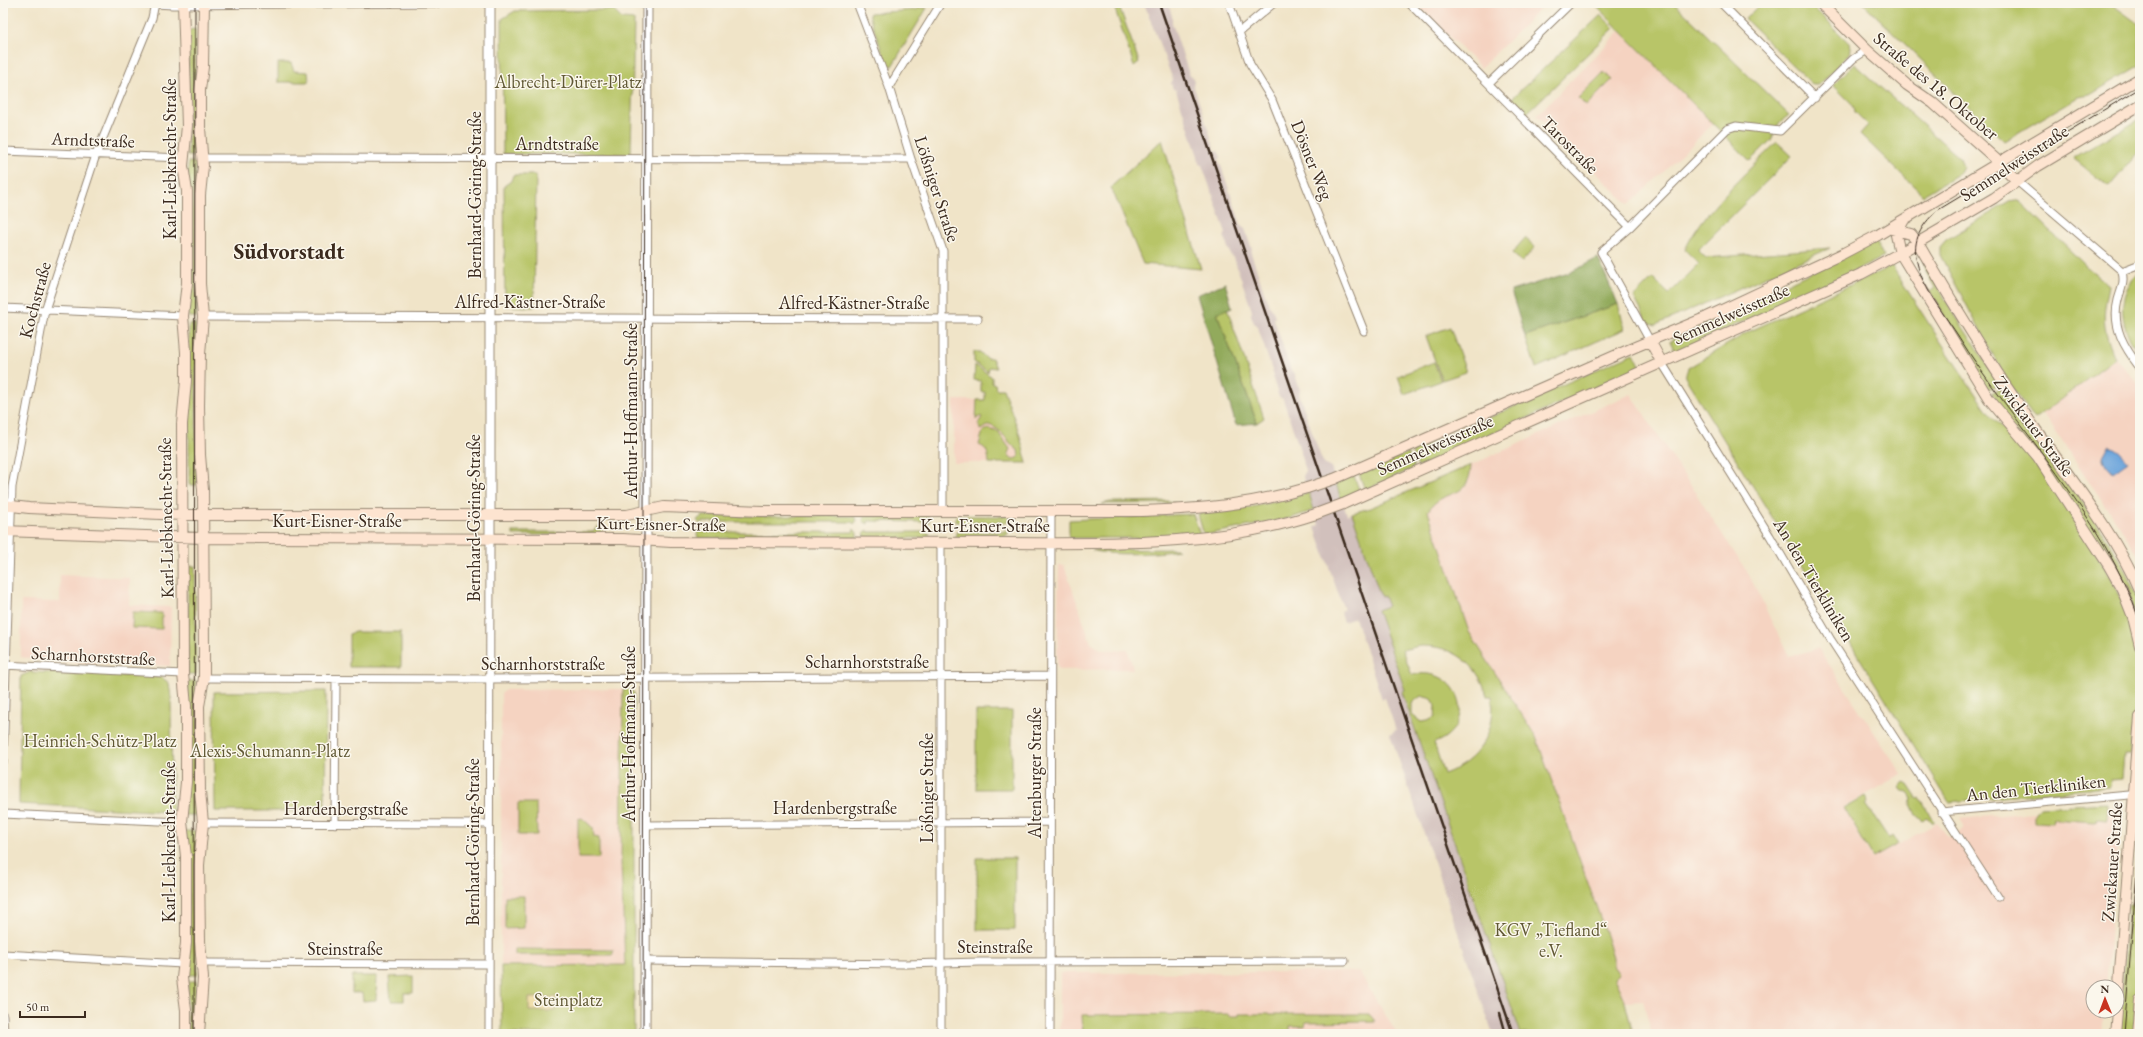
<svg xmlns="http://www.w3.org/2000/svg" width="2143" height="1037" viewBox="0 0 2143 1037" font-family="'EB Garamond',serif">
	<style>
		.built { fill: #f5d3c1 }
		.industrial { fill: #d1c0bc }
		.green { fill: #b8c567; stroke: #7a7842; fill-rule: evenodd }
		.forest { fill: #92aa5c; stroke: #666a3d }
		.sand { fill: #eeda9e; stroke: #94825e }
		.water { fill: #6ca4db; stroke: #54677c }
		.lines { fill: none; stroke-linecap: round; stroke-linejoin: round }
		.minor-casing { stroke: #968773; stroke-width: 9 }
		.tertiary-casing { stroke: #968773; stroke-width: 11 }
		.secondary-casing { stroke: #968773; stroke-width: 12 }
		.minor { stroke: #fff; stroke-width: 7 }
		.tertiary { stroke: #fff; stroke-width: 9 }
		.secondary { stroke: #fde4d0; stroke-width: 10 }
		.tram { stroke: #3b2a1e; stroke-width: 1 }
		.rail { stroke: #3b2a1e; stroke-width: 2.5 }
		.secondary-bridge-casing { stroke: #968773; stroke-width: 12; stroke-linecap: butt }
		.secondary-bridge { stroke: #fde4d0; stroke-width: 10 }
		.labels { text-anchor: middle; stroke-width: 3; stroke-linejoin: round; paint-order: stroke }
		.park-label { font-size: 18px; fill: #605834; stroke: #fbf7ec }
		.street-label { font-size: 18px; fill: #3b2a1e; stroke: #fbf7ec }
		.district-label { font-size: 22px; font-weight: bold; fill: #3b2a1e; stroke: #fbf7ec }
	</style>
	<rect width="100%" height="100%" fill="#fbf7ec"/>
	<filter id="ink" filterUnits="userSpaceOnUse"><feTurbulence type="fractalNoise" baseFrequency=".025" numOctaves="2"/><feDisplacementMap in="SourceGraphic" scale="8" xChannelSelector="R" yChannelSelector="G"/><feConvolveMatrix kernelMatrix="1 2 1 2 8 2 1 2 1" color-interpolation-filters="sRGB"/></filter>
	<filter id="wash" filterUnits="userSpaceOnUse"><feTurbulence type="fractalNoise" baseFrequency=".012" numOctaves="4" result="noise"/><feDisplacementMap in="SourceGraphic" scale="16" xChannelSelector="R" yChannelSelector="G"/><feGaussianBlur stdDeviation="0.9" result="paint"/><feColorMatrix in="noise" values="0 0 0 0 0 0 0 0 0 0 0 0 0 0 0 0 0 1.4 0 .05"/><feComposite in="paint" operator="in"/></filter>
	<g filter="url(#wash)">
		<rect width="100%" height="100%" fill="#f0e4c8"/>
		<!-- built -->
		<path class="built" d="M1416 3H1546L1481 68Z
			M1620 31 1713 124 1629 205 1537 115Z
			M2115 358 2140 385V557L2043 413Z
			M1631 394 1749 575 1789 657 1818 648 1902 774 1843 807 1872 859 1937 823 1949 838 1965 827 1960 819 2078 808 2120 807 2106 987H2093V1011H2104L2102 1034H1652L1643 1001 1625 1002 1614 978 1619 974 1613 966V957L1601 920 1536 737 1469 632 1428 511 1435 501 1460 491 1467 484 1470 477 1471 465Z
			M954 400H1007L1027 463H954Z
			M1059 565H1064L1091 643 1102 650H1128L1133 669 1061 670 1057 667Z
			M60 575 130 578 129 605 171 607 170 666 49 661 21 657V601L60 602Z
			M623 689 621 861 625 966 501 965V694L505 690Z
			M1359 972 1397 1034H1060V973Z"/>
		<!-- industrial -->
		<path class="industrial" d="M1144 3H1168L1172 16V23L1189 74 1192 76 1194 81 1193 84 1215 150 1218 151 1221 157 1219 160 1242 227 1245 229 1252 249 1251 253 1269 306 1272 309 1275 316 1274 319 1291 371 1294 372 1300 390 1299 394 1321 458 1325 465 1331 468 1347 515 1352 513 1381 597 1384 596 1388 607 1377 611 1405 691 1402 692 1521 1034H1493L1390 734 1396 730 1385 698 1382 699 1355 618 1344 622 1340 611 1344 610 1315 527 1319 525 1303 477 1305 471 1303 459 1283 399 1279 397 1273 379 1274 376 1257 325 1254 323 1251 315 1252 311 1234 258 1231 256 1224 237 1226 233 1202 165 1199 164 1198 156 1176 90 1173 89 1171 83 1173 80Z"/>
		<!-- green -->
		<path class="green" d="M1113 3H1118L1139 62 1134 66Z
			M1593 3H1674L1789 115 1779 123 1771 140 1750 161Z
			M1761 3H1809L1849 43 1851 52 1819 85H1813L1745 19Z
			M1863 3H2110L2140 25V65L2090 95 2078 97 2004 141Z
			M917 8H927L892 66 887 65 870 18V13L917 10Z
			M613 10 622 19 634 20 631 154H503L502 19 515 11Z
			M1601 15 1614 28 1526 114 1512 98Z
			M195 29 196 156H188L189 30Z
			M278 63H291L294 71 308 72 309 82H278Z
			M1854 64 1960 158 1963 167 1960 173 1923 195 1860 134 1868 125 1855 112 1854 106 1833 85Z
			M1604 72 1612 80 1586 106 1578 98Z
			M2140 119V150L2109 187 2073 158Z
			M1162 140 1201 269 1143 264 1111 187Z
			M1777 142 1792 156 1698 250 1706 258 1830 248 1656 325 1647 322 1634 297 1653 278 1669 294 1699 264 1685 250C1701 213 1748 171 1777 142Z
			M188 162H196V317H189Z
			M513 175H536L534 307 505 306 504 186 511 181Z
			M2015 200 2020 202 2087 267 2109 285C2108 292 2106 299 2105 307 2102 325 2108 342 2115 358L2035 419 2007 381 1940 255V247L1946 240 2010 201Z
			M1525 238 1535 247 1522 262 1512 253Z
			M1875 241 1884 257 1838 279 1675 352 1670 341Z
			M1923 260 1951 309 1996 378 1993 380 1997 386 1987 389 1928 293 1935 288 1927 274Z
			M1892 266C1922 314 1953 361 1985 408 1995 423 2012 435 2024 450 2047 476 2065 504 2083 533 2108 573 2128 599 2136 647 2143 682 2133 719 2130 755H2124L2122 779 2110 780 2109 787 1949 802 1685 377 1688 368 1748 332Z
			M2140 272V356C2121 330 2113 295 2140 272Z
			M1618 304 1625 329 1536 368 1525 336Z
			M1227 308 1264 418 1257 423 1217 313Z
			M189 324H196L197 485H189Z
			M1450 327 1466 372 1442 380 1426 336Z
			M974 352H980L987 359 992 358 996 368 989 367 988 372 974 362Z
			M1634 353 1641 367 1418 467 1412 452Z
			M1434 362 1441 381 1404 394 1398 376Z
			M975 365 992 377V383L995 384 996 389H1003L1018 429 1027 463H989C988 455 988 448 979 445L983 431 989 429 998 432 1010 449 1008 453 1009 457 1014 459 1019 457 1018 450C1006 442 1004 430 989 425L980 430 979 422 982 417 981 416 976 419 977 400H985V392H981V381L974 380Z
			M2003 388 2069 481 2119 558 2140 603V630L2127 593 1993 400 1996 397 1992 392Z
			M1408 453 1414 468 1365 490 1359 474Z
			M1471 465C1469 503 1444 486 1428 511L1469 632 1536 737 1601 920 1613 957V966L1619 974 1614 978 1625 1002 1633 1034H1521L1402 692 1405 690 1377 610 1388 606 1384 596 1381 597 1352 513 1370 508ZM1420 646C1453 645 1479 664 1487 696H1492C1497 732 1478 762 1444 774L1434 743C1480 726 1461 664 1412 675L1402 650ZM1421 696 1432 699 1436 706 1435 717 1428 721 1421 722 1412 715V703Z
			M1354 476 1360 492 1341 500 1336 483Z
			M1309 493 1314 510 1291 518 1204 535 1198 515V514L1252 507Z
			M1169 501 1175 503 1102 504 1110 502Z
			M1193 514 1200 535 1157 538H1069V520Z
			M702 516H854L857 520 854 524 852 522H702L700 524 697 520Z
			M865 516H929V522L868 521V524L863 521Z
			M956 516H1007L1009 520 1004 524 1003 522H956Z
			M599 526 603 530 599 535H513V532H592Z
			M854 529 857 533V538H698L697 534 700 530 703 532H853Z
			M868 530V532H929V538H866L864 533Z
			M1004 530 1007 531 1008 534 1002 538H956V532H1004Z
			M1177 549 1178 550C1159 554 1109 556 1092 550Z
			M188 566H195L196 674H188Z
			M133 612 162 613V629L132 628Z
			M355 632H401V667H349V634Z
			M80 668 106 670 107 675 161 677 169 683 171 697 172 812 19 804 21 676 30 672 79 674Z
			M188 681H196V689H198L200 815H184Z
			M623 689 630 690 634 693V1034H502L501 966 625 965 621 861Z
			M326 691 325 811H215L214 692Z
			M976 711H1012V789H976Z
			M1904 782 1908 784 1918 799 1920 798 1934 822H1931L1927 817 1923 821 1916 815 1911 804 1913 799 1908 792 1903 791 1899 788Z
			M1865 796 1868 802 1866 804 1889 839 1893 836 1898 844 1873 858 1844 808Z
			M518 803H536L537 835H518Z
			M2108 803 2107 820 2096 819 2095 822 2053 819 2052 823 2035 822V814L2040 807Z
			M582 818 593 828 594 837 599 838V858H578V819Z
			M2140 827V898H2134Z
			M185 831H200L197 975H188V856Z
			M977 858H1015V930H977Z
			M505 896H524V928L505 929Z
			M2129 904H2140V949L2134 1029H2130V1034L2119 1030Z
			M515 949 613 950V955H515Z
			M352 976H377L376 1000 363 1001 362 993H352Z
			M413 976V993H404V1001H391L389 977Z
			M188 981H196L197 1034H188Z
			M1229 1014V1016H1239V1014H1369L1375 1021 1306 1022 1305 1026H1290V1034H1083L1082 1015Z"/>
		<!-- forest -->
		<path class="forest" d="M1598 258 1618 304 1525 336 1511 291 1569 273Z
			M1225 283 1232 307 1217 313 1257 423 1236 425 1197 295Z"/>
		<!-- sand -->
		<path class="sand" d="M556 997V1011H529V998Z"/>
		<!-- water -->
		<path class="water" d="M2109 445 2119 451 2128 461 2113 472 2105 463 2103 456Z"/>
	</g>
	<g filter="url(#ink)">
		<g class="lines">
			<!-- minor casing -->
			<g class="minor-casing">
				<path id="minor" d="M137 3 173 5 439 3
					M857 3 889 87 911 159 943 251V511
					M1229 3 1250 64 1272 100 1364 331
					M1409 3 1630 227
					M1721 3 1815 98
					M1239 32 1274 3
					M1489 83 1571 3
					M889 87 941 3
					M3 151 183 158
					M203 158 911 159
					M2017 181 2122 271
					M2122 271C2125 283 2121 289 2118 300 2111 327 2125 348 2140 368
					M2122 271 2140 264
					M3 308 183 316
					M203 317 978 319
					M1650 341 1601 252 1630 227 1727 129 1736 126 1780 131 1853 59 1867 50
					M1662 363 1770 536 1831 640 1998 897
					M3 665 183 674
					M204 678 490 679 1050 676
					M3 762 12 487 45 310 96 155 152 18 155 3
					M1941 812 2140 794
					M3 814 182 822
					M203 823 489 824
					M335 824 336 679
					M645 825 1050 822
					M3 954 183 964
					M645 961 905 964 980 962 1345 961
					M202 963 489 964
					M3 1015 4 1034
					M489 1034 490 538
					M941 1034V543
					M1050 1034 1051 511"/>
			</g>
			<!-- tertiary casing -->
			<g class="tertiary-casing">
				<path id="tertiary" d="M490 538V3
					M645 1034 647 3"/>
			</g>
			<!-- secondary casing -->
			<g class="secondary-casing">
				<path id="secondary" d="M183 3 187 126 183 166 187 191V283L183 316 186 352V381L182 424 183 674 186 706V782L182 822 186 856V943L182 978 186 1010V1034
					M1820 3 1867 50 1907 85 1933 103 1999 162 2017 181
					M1904 220 1896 235 1900 253 1989 399 2038 457 2109 566 2122 589 2133 617 2140 646
					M1891 229 1911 234 1918 243C1954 306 1992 367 2034 427 2071 479 2115 533 2140 592
					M1650 341 1662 363
					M1334 479 1635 347 1707 317 1842 254 1878 235 2140 78
					M1343 504 1861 274 1900 253 1994 198 2038 166 2140 105
					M3 505 29 508 182 515H627L664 507 762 511H1141C1200 509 1251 505 1307 488
					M3 531 203 538 623 539 671 542C780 542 890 542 1000 543 1106 543 1213 548 1316 514
					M2117 1009 2140 717
					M199 1034 203 978 200 941 199 865 203 823 200 791 199 706 204 678V648L203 490 200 455 199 406 200 354 203 317 200 284V195L203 166 200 128V90L203 67 204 3
					M2115 1034 2117 1011
					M2137 1034 2140 1001"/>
			</g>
			<!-- minor -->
			<use href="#minor" class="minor"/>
			<!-- tertiary -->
			<use href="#tertiary" class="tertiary"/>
			<!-- secondary -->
			<use href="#secondary" class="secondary"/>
			<!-- tram -->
			<path class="tram" d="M2136 3 2140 6
				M2140 88 1938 210C1924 222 1913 237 1916 257 1920 285 1942 311 1957 334 2016 429 2104 515 2140 622
				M194 1034 195 3
				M643 1034 645 3
				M2124 1034 2140 834"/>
			<!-- rail -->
			<path class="rail" d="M1159 3 1513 1034
				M1500 1013 1506 1034"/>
			<!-- secondary-bridge casing -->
			<g class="secondary-bridge-casing">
				<path id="secondary-bridge" d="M1307 488 1334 479
					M1316 514 1343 504"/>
			</g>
			<!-- secondary-bridge -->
			<use href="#secondary-bridge" class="secondary-bridge"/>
		</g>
	</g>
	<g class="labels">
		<!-- park labels -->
		<g class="park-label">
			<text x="568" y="88">Albrecht-Dürer-Platz</text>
			<text x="100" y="747">Heinrich-Schütz-Platz</text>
			<text x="270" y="757">Alexis-Schumann-Platz</text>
			<text x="1551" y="936">KGV „Tiefland“<tspan x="1551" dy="21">e.V.</tspan></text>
			<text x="568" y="1006">Steinplatz</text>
		</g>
		<!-- street labels -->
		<g class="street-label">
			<text transform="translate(1936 86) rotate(40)" y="6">Straße des 18. Oktober</text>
			<text transform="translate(93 140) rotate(2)" y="6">Arndtstraße</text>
			<text x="557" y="150">Arndtstraße</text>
			<text transform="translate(1570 145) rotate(45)" y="6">Tarostraße</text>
			<text transform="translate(170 159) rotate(-90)" y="6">Karl-Liebknecht-Straße</text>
			<text transform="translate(1312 160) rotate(68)" y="6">Dösner Weg</text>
			<text transform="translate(2014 163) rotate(-33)" y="6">Semmelweisstraße</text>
			<text transform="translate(937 189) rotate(72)" y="6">Lößniger Straße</text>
			<text transform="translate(475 195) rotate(-90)" y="6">Bernhard-Göring-Straße</text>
			<text transform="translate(35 300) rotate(-75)" y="6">Kochstraße</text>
			<text x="530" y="308">Alfred-Kästner-Straße</text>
			<text x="854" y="309">Alfred-Kästner-Straße</text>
			<text transform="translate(1731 314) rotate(-24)" y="6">Semmelweisstraße</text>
			<text transform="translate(631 411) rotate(-90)" y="6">Arthur-Hoffmann-Straße</text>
			<text transform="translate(2034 426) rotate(53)" y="6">Zwickauer Straße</text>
			<text transform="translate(1435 445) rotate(-24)" y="6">Semmelweisstraße</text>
			<text transform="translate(166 518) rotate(-91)" y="6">Karl-Liebknecht-Straße</text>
			<text transform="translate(474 518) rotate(-90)" y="6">Bernhard-Göring-Straße</text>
			<text x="337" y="527">Kurt-Eisner-Straße</text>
			<text transform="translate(661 524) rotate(1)" y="6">Kurt-Eisner-Straße</text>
			<text x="985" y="532">Kurt-Eisner-Straße</text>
			<text transform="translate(1814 580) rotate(59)" y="6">An den Tierkliniken</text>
			<text transform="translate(93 656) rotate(3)" y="6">Scharnhorststraße</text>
			<text x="867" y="668">Scharnhorststraße</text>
			<text x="543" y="670">Scharnhorststraße</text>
			<text transform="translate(629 734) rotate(-90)" y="6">Arthur-Hoffmann-Straße</text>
			<text transform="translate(1035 773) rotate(-90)" y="6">Altenburger Straße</text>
			<text transform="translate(927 788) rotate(-90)" y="6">Lößniger Straße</text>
			<text transform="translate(2036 788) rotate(-6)" y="6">An den Tierkliniken</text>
			<text x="835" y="814">Hardenbergstraße</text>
			<text x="346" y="815">Hardenbergstraße</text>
			<text transform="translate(169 842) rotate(-90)" y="6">Karl-Liebknecht-Straße</text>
			<text transform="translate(473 842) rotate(-90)" y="6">Bernhard-Göring-Straße</text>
			<text transform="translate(2112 862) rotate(-86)" y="6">Zwickauer Straße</text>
			<text x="995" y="953">Steinstraße</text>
			<text x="345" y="955">Steinstraße</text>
		</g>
		<!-- district labels -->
		<g class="district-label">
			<text x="289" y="259">Südvorstadt</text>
		</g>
	</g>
	<!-- margin -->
	<rect width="2143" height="1037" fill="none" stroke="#fbf7ec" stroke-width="16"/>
	<!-- north arrow -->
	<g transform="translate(2105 999) rotate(359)"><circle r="19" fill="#fbf7ec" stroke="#aea59a"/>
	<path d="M0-3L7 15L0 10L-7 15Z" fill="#c8321e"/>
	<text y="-6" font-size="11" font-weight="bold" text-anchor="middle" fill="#3b2a1e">N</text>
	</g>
	<!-- scale -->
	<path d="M20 1011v6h65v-6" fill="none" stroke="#3b2a1e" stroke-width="2"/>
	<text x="26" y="1011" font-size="12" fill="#3b2a1e" stroke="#fbf7ec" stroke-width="3" paint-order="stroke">50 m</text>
</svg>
